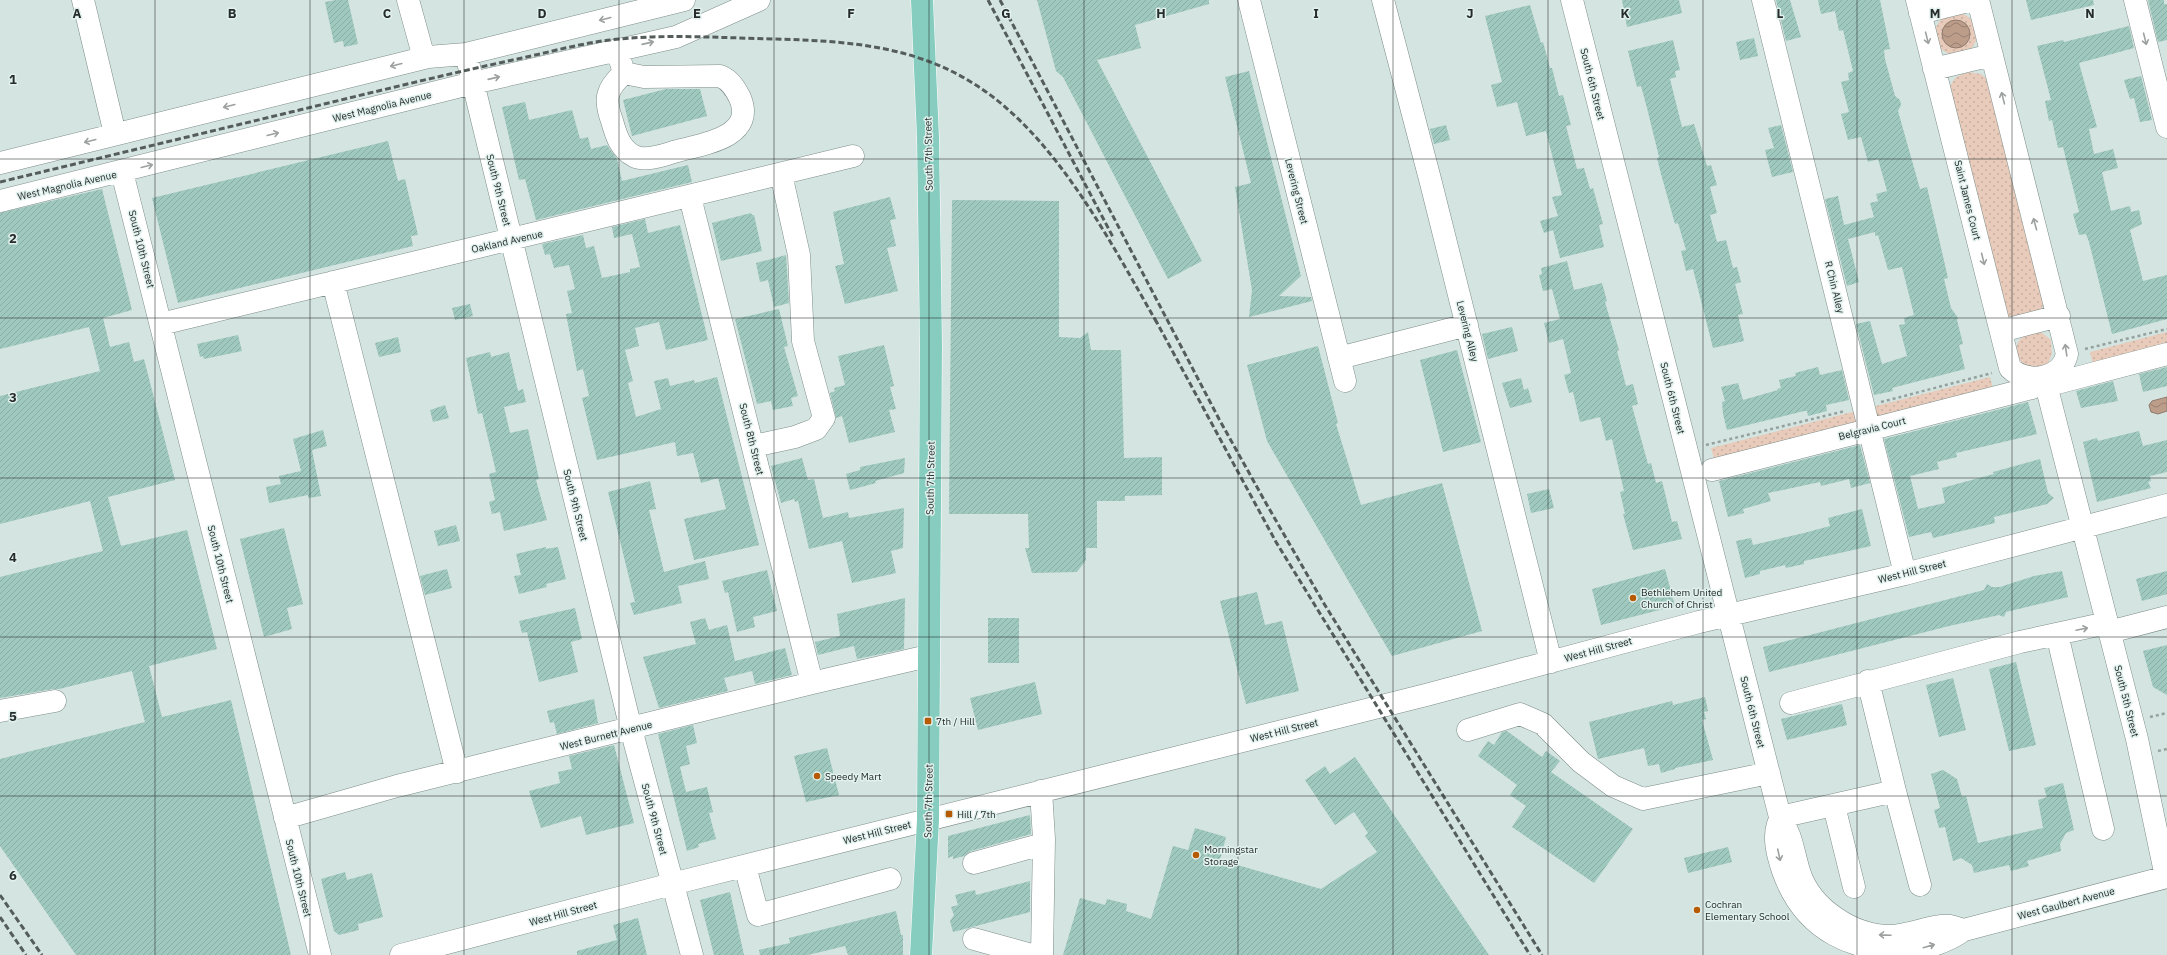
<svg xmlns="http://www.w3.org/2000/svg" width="2167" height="955" viewBox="0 0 2167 955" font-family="'IBM Plex Sans',sans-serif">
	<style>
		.grass { fill: url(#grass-dots) }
		.water { fill: url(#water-waves); stroke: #8f7b6e }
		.building { fill: url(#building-hatch) }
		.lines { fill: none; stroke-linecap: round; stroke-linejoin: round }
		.minor-casing { stroke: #7d8d89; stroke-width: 23 }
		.major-casing { stroke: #fff; stroke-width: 23 }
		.path { stroke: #95a19e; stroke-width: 2.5; stroke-dasharray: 3 3; stroke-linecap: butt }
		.minor { stroke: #fff; stroke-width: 22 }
		.major { stroke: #86cdbf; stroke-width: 22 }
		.rail { stroke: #545d5b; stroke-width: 3; stroke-dasharray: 6 3; stroke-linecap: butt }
		.oneway { stroke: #9da0a0 }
		.grid { fill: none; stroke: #262c2b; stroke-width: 1; stroke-opacity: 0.55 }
		.poi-dot { fill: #b75b03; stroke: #e1f1ed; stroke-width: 1.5 }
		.labels { text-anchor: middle; stroke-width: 3; stroke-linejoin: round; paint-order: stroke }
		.street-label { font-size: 10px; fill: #262c2b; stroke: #e1f1ed }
		.poi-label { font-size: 10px; fill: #262c2b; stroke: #e1f1ed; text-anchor: start }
		.grid-label { font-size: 13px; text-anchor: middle; font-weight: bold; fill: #262c2b; stroke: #e1f1ed; stroke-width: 3; stroke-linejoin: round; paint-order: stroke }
	</style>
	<defs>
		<pattern id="grass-dots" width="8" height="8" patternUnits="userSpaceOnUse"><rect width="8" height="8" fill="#e8cbba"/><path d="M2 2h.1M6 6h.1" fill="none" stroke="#c7aea0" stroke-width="1.8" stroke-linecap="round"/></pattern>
		<pattern id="water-waves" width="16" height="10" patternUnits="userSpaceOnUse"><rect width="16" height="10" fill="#bc9d8a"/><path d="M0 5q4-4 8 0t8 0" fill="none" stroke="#998071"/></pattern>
		<pattern id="building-hatch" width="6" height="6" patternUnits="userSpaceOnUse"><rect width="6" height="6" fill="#9fc8be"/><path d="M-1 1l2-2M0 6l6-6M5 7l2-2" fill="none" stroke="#89aca3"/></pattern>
	</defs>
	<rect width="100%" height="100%" fill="#d4e4e0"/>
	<!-- grass -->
	<path class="grass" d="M1935 34a21 21 0 1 1 42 0a21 21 0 1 1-42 0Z
		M1968 72 1981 74 1988 80 2044 303 2041 311 2013 319 2006 315 1949 87 1956 77Z
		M2041 332 2051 340 2052 354 2046 368C2041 367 2032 368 2027 366 2016 361 2012 344 2023 337 2027 334 2035 333 2041 332Z
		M2167 332V350L2094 369 2090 352Z
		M1990 377 1995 395 1877 425 1872 407Z
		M1856 411 1860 429 1716 466 1711 448Z"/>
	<!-- water -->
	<path class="water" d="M1942 34a14 14 0 1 1 28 0a14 14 0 1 1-28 0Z
		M2167 397V411L2158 414 2151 412 2149 405 2152 401Z"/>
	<!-- building -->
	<path class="building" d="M336 0H348L358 44 344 47 343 41 334 43 325 2Z
		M1037 0H1209V4L1135 25 1141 48 1097 60 1202 261 1168 279 1063 77 1056 71Z
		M1622 0H1679L1682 13 1627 27Z
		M1776 0H1790L1801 37 1786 41Z
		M1818 0H1880L1890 49 1884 50 1885 59 1895 96 1900 100 1901 105 1898 111 1920 189 1927 187 1948 278 1944 279 1951 308 1958 318 1957 320 1963 344 1959 345 1965 369 1892 388 1893 391 1874 395 1856 324 1870 321 1882 364 1907 356 1899 325 1905 324 1904 318 1914 315 1902 267 1888 270 1878 235 1875 236V232L1848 239 1859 282 1847 286 1825 199 1838 196 1844 225 1874 217 1870 203 1878 201 1876 194 1887 191 1878 159 1868 162 1861 137 1848 140 1841 114 1849 112 1841 82 1849 80 1848 73 1853 71 1843 30 1839 31 1835 11 1821 14Z
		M2026 0H2093L2094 5 2031 20Z
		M2148 0H2164V4H2167V40L2158 42Z
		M1530 5 1541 43 1543 42 1550 68H1552L1559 96 1563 95 1571 125 1566 126 1577 169 1584 168 1590 189 1593 188 1603 224 1599 225 1604 247 1560 258 1553 230 1544 233 1540 221 1558 216 1552 197 1562 195 1546 131 1526 136 1517 102 1497 107 1491 85 1502 82 1485 16Z
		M2129 26 2134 48 2079 63 2097 127 2089 129 2094 154 2113 149 2118 168 2102 172 2111 211 2130 206 2131 212 2139 210 2142 224 2130 230 2143 281 2167 275V319L2112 334 2089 242 2086 234 2079 235 2073 214 2079 212 2063 147 2058 148 2052 120 2049 121 2045 101 2051 100 2037 46 2063 40 2064 42Z
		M1754 38 1758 56 1740 60 1736 42Z
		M1673 40 1680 70 1675 71 1676 77 1670 79 1682 127 1694 124 1707 166 1711 165 1717 185 1710 187 1717 213 1710 215 1717 242 1726 240 1733 268 1737 267 1741 282 1735 284 1743 314 1738 315 1744 341 1713 348 1693 269 1686 271 1681 251 1686 250 1678 223 1675 224 1661 174 1657 158 1659 157 1647 108 1641 86 1637 87 1628 51Z
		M1249 71 1301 276 1279 296 1311 297 1312 301 1249 317 1252 290 1235 187 1251 183 1225 77Z
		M2141 76 2152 120 2140 122 2134 98 2130 99 2124 80Z
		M666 89H700L707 116 632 136 623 100Z
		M525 102 529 120 572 110 580 139 588 137 591 149 607 145 617 159 622 181 688 165 692 182 536 220 525 179 519 180 502 107Z
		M1446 125 1450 140 1434 144 1430 129Z
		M1781 125 1793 172 1772 177 1765 150 1774 148 1768 128Z
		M388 141 398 181 405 179 418 235 411 236 413 246 178 303 152 198Z
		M102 189 132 310 103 318 110 347 129 342 134 362 144 359 175 480 108 497 121 546 187 530 217 649 149 666 162 717 231 700 291 955H76L0 846V759L145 722 132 671 59 689H53L0 698V577L103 551 90 501 0 524V396L100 371 89 327 0 349V213Z
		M890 197 896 219 890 220 896 246 887 248 898 291 845 304 835 266 844 264 833 212Z
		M952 200 1059 201V337L1080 338 1088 332 1091 350H1121L1124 458 1162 457V495L1125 496V501H1097V548H1086V560L1077 572 1032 573 1025 548H1029L1028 514H949Z
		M751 213 752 215H754L762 251 721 261 712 223Z
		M645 219 648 233 680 225 708 340 666 350 659 322 635 328 639 346 625 350 633 381 628 383 636 417 661 409 654 381 668 378 670 386 694 380 695 383 717 377 759 545 694 560 684 519 726 509 718 478 701 483 693 453 677 456 675 442 597 460 582 398 589 396 583 369 577 371 566 314 572 313 567 291 575 289 569 265 554 268 550 254 545 255 542 244 583 235 586 248 594 246 602 278 630 272V269L640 267 632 234 614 238 612 227Z
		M786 255 789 303 774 307 768 280 760 282 756 263Z
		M1567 261 1574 290 1602 283 1607 301 1605 302 1619 350 1617 351 1626 386 1633 384 1638 404 1632 406 1648 464 1651 463 1656 483 1662 481 1672 522 1677 521 1682 539 1633 550 1623 514H1625L1620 492 1624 491 1612 439 1606 441 1600 417 1580 422 1573 392 1569 393 1564 375 1571 373 1563 339 1549 343 1544 323 1560 319 1552 289 1543 291 1539 275 1542 274 1541 268Z
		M470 304 473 316 455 320 452 308Z
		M779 309 788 346 784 347 798 396 791 398 793 406 773 410 771 401 757 404 735 319Z
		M1512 327 1518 351 1488 359 1482 334Z
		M238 335 242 351 204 359 203 356 200 357 197 344Z
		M398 337 401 352 379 357 375 343Z
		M884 345 894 386 890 387 896 409 889 410 895 432 849 443 842 416 836 418 830 393 835 391 834 388 845 385 838 356Z
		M1318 346 1338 423 1336 424 1361 505 1442 483 1482 631 1392 656 1267 441 1247 365Z
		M1457 350 1481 442 1443 452 1420 360Z
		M490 352 491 357 509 352 518 391 523 389 526 402 504 407 510 433 528 429 539 479 536 480 547 520 504 531 500 512 492 514 489 502 495 500 489 474 496 472 482 413 478 414 466 358Z
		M1818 367 1820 375 1842 370 1849 400 1826 405 1827 411 1808 416 1807 411H1804L1727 430 1723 414 1722 402 1725 401 1721 387 1738 383 1743 400 1778 390 1777 389 1781 388 1779 380 1796 376 1795 373Z
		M2167 367V386L2143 392 2139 374Z
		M1521 378 1524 390 1528 388 1532 402 1510 408 1502 383Z
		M2113 381 2118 401 2081 408 2076 391Z
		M2028 402 2037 434 1956 453 1957 457 1937 462 1939 469 1910 476 1918 509 1945 503 1942 488 1994 474 1993 472 2040 459 2048 493 2054 498 2047 504 1994 517 1995 523 1933 538 1931 532 1909 537 1884 439Z
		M445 405 449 418 433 422 430 410Z
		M323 430 327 446 312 450 321 496 308 498V495L269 503 266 487 281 484 279 476 301 471 293 439Z
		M2139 431 2143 446 2167 440V472L2150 476 2151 481 2148 482 2151 488 2097 502 2083 442 2097 438 2098 441Z
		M1860 445 1870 483 1851 488 1849 479 1821 486 1820 482 1768 493 1771 501 1743 509 1744 513 1728 517 1719 481Z
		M802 458 808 480 814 479 823 518 848 512 849 518 904 508 903 548 891 551 896 573 852 583 842 541 809 549 798 501 795 502 794 499 781 503 771 466Z
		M905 458 904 473 875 481 876 483 850 490 846 474 860 470V467Z
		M650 481 656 509 649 510 664 572 705 561 709 579 678 586 682 603 634 615 630 603 635 602 608 492Z
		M1549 489 1554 508 1531 513 1527 494Z
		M1862 509 1871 546 1804 561V564L1786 568 1785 565 1760 571V574L1745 578 1736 541 1751 538 1753 545 1804 533 1830 526 1828 518Z
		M456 525 460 541 438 546 434 531Z
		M284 528 303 604 287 608 292 629 264 637 240 539Z
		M546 547V549L558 547 566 579 546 584 547 587 519 594 514 576 521 575 516 554Z
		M447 569 452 588 425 595 420 576Z
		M1665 569 1675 606 1601 625 1592 589Z
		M767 570 777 611 753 617 755 627 737 632 728 592 725 593 722 581Z
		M2062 571 2068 597 2006 612 2004 617 1999 615 1949 626 1769 672 1763 647 1984 590 1987 584 1992 587H2000L2034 576Z
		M2167 571V594L2142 601 2136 579Z
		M1257 592 1265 625 1282 621 1299 691 1246 704 1220 601Z
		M905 598 904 649 857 659 854 646 818 655 815 642 840 636 837 614Z
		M575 608 582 639 571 642 578 672 539 682 527 632 522 633 519 621Z
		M705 618 709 630 727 625 735 661 785 648 792 675 755 684 752 671 724 678 728 691 659 708 643 657 696 644 690 622Z
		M988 618H1019V663H988Z
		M2167 645V695L2153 687 2143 651Z
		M2016 662 2036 745 2009 751 1989 669Z
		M1953 678 1966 730 1939 737 1926 685Z
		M1035 682 1042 714 978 730 970 698Z
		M1705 697 1708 711 1704 712 1706 719 1702 720 1713 760 1675 768V769L1661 773 1659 764 1648 766 1644 748 1598 759 1589 722 1672 701 1673 705Z
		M594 699 598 723 557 734 554 722 550 723 547 711Z
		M1842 704 1847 725 1787 740 1781 719Z
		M693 725 697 743 686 746 690 764 680 767 686 792 707 787 713 812 709 813 716 839 698 844 699 847 687 851 658 734Z
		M1507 731 1542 757 1546 751 1560 761 1551 772 1633 829 1594 883 1512 827 1526 806 1510 795 1517 785 1478 756 1488 741 1494 745 1502 732Z
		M614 745 634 823 586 835 581 816 541 828 529 791 560 783 558 772 572 769 569 756Z
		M827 748 839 795 806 802 794 756Z
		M1355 757 1489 955H1063L1080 898 1105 905 1107 899 1127 904 1126 911 1151 919 1173 846 1188 850 1195 828 1226 837 1220 860 1321 889 1377 852 1365 836 1368 833 1354 812 1335 825 1305 780 1325 766 1330 774Z
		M1943 770 1957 779 1962 797 1966 796 1978 843 2043 828 2038 800 2047 797 2044 788 2063 783 2074 830 2066 833 2060 844 2061 851 2027 861 2029 866 2011 871 2009 865 1974 873 1972 865 1961 858 1953 861 1945 827 1939 828 1934 810 1940 808 1931 774Z
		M1030 815 1031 834 971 851 964 856 953 859V856L948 858V836Z
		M1728 847 1732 862 1688 873 1684 858Z
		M345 872 347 880 372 873 383 917 358 924 359 930 339 935 334 931 321 879Z
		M1030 881V912L953 932 950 921 954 915 951 907 958 905 955 895 975 890 976 895Z
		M730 892 744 955H714L700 900Z
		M896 911 901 935H903V955H848L845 946 808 955H760L759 950 790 943 789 938Z
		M638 918 647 955H577V951L617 940 613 925Z"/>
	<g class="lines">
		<!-- minor casing -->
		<g class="minor-casing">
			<path id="minor" d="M83 0 115 134
				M408 0 424 58
				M1249 0 1345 381
				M1383 0 1431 183 1551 662
				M1572 0 1780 817C1793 837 1793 853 1800 874 1812 909 1853 936 1890 936 1908 936 1934 924 1950 926 1955 927 1960 929 1964 930
				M1763 0 1905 574
				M1917 0 2010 368C2027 385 2062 379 2067 354L1978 0
				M2135 0 2167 127
				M1920 13 1972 0
				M617 50 624 73C606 89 604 99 612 121 616 135 620 149 634 156 647 163 668 153 681 150 705 144 756 136 740 98 735 88 730 80 720 76L644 77 624 73
				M466 54 631 729 692 955
				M1934 69 1992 55
				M0 163 428 57 466 54 684 0
				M122 172 320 955
				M690 197 812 683
				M0 201 473 83 676 37 759 0
				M333 282 457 772
				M161 324 853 156
				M2001 331 2059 316
				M1339 358 1467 325
				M2044 377 2137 739 2166 877
				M2057 383 2167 354
				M754 446 795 437 816 429 824 418 803 341 799 255 781 174
				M1712 470 2032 388
				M2109 632 2167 617
				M2057 634 2103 829
				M1791 703 2020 642 2107 623
				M0 711 55 701
				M1468 730 1520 714 1543 724 1581 762 1613 786 1643 799 1769 773
				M1041 791 1044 839 1042 955
				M1895 791 1920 885
				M1834 806 1854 887
				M1780 817 1895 791 1868 681
				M285 818 397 786 812 683 928 656
				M1778 824C1773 839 1778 856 1783 871 1804 931 1855 955 1917 949 1934 946 1950 940 1964 930L2167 877
				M974 863 1043 844
				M745 866 758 915 890 879
				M974 939 1032 955
				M401 955 672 884 1426 695 1699 622 1905 574 2167 505"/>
		</g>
		<!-- major casing -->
		<g class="major-casing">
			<path id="major" d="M921 955 928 820 931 345 928 137 922 0"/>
		</g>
		<!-- path -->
		<path class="path" d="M2085 349 2167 329
			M1881 402 1992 373
			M1706 445 1845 411
			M2150 717 2167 713
			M2158 751 2167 749"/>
		<!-- minor -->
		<use href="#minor" class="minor"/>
		<!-- major -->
		<use href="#major" class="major"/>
		<!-- rail -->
		<path class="rail" d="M988 0 1114 239
			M1000 0 1219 419 1267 505 1323 602 1542 955
			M0 182C104 157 208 132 312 107 382 90 452 73 522 58 554 51 586 42 619 39 671 34 723 38 776 39 844 41 911 45 971 82 1054 132 1110 241 1157 323
			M1155 319 1276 542 1530 955
			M0 895 42 955
			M0 917 26 955"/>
	</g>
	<!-- one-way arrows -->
	<defs><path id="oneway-shaft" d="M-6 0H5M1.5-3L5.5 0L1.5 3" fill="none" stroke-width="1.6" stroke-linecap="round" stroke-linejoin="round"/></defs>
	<g class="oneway">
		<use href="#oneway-shaft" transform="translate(605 19) rotate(166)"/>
		<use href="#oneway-shaft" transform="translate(1927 38) rotate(76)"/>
		<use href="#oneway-shaft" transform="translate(2145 39) rotate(76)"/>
		<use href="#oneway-shaft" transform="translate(648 43) rotate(-13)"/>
		<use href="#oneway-shaft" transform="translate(396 65) rotate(166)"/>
		<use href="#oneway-shaft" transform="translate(494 78) rotate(-13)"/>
		<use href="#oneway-shaft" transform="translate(2003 98) rotate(-104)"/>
		<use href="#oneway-shaft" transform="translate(229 106) rotate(166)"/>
		<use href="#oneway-shaft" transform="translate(273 134) rotate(-14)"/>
		<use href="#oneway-shaft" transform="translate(90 141) rotate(166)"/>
		<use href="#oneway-shaft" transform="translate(147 166) rotate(-14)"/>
		<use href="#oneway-shaft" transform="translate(2035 224) rotate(-105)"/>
		<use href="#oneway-shaft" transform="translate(1983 259) rotate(76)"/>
		<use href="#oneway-shaft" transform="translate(2066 350) rotate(-98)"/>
		<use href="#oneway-shaft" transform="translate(2082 629) rotate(-12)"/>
		<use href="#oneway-shaft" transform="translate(1779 855) rotate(78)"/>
		<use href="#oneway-shaft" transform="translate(1885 935) rotate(-178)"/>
		<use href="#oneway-shaft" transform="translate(1929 946) rotate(-16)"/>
	</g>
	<!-- grid -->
	<path class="grid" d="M155 0V955M310 0V955M464 0V955M619 0V955M774 0V955M929 0V955M1084 0V955M1238 0V955M1393 0V955M1548 0V955M1703 0V955M1857 0V955M2012 0V955M0 159H2167M0 318H2167M0 478H2167M0 637H2167M0 796H2167"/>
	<!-- markers -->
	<g class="poi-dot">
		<circle cx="1633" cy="598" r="4"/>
		<rect x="924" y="717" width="8" height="8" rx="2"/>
		<circle cx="817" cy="776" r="4"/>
		<rect x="945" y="810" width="8" height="8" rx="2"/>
		<circle cx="1196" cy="855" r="4"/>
		<circle cx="1697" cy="910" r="4"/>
	</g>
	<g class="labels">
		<!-- street labels -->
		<g class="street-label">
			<text transform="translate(1593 84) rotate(76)" y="4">South 6th Street</text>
			<text transform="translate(382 106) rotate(-14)" y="4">West Magnolia Avenue</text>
			<text transform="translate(928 154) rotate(-91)" y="4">South 7th Street</text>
			<text transform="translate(67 185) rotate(-13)" y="4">West Magnolia Avenue</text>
			<text transform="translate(499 190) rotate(76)" y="4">South 9th Street</text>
			<text transform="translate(1297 191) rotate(76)" y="4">Levering Street</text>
			<text transform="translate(1968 200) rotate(76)" y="4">Saint James Court</text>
			<text transform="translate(507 241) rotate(-13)" y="4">Oakland Avenue</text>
			<text transform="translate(142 249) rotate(76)" y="4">South 10th Street</text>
			<text transform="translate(1835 287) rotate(76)" y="4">R Chin Alley</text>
			<text transform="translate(1468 331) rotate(76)" y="4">Levering Alley</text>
			<text transform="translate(1673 398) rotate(76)" y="4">South 6th Street</text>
			<text transform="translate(1872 428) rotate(-14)" y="4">Belgravia Court</text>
			<text transform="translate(752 439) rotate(76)" y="4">South 8th Street</text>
			<text transform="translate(930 478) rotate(-89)" y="4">South 7th Street</text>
			<text transform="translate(576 505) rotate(76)" y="4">South 9th Street</text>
			<text transform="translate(221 564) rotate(76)" y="4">South 10th Street</text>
			<text transform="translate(1912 571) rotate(-14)" y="4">West Hill Street</text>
			<text transform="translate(1598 649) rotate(-15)" y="4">West Hill Street</text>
			<text transform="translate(2127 701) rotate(76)" y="4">South 5th Street</text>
			<text transform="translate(1753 712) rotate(76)" y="4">South 6th Street</text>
			<text transform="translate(1284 730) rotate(-14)" y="4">West Hill Street</text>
			<text transform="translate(606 735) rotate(-14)" y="4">West Burnett Avenue</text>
			<text transform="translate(928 801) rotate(-89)" y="4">South 7th Street</text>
			<text transform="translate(655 819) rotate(75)" y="4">South 9th Street</text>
			<text transform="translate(877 832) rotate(-14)" y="4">West Hill Street</text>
			<text transform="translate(299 878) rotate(76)" y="4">South 10th Street</text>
			<text transform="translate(2066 903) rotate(-15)" y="4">West Gaulbert Avenue</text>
			<text transform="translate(563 913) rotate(-15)" y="4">West Hill Street</text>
		</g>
		<!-- poi labels -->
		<g class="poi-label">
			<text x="1641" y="596">Bethlehem United<tspan x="1641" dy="12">Church of Christ</tspan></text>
			<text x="936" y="725">7th / Hill</text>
			<text x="825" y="780">Speedy Mart</text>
			<text x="957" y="818">Hill / 7th</text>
			<text x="1204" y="853">Morningstar<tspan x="1204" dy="12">Storage</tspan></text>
			<text x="1705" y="908">Cochran<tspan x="1705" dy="12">Elementary School</tspan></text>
		</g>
	</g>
	<g class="grid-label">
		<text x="77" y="18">A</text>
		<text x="232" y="18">B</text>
		<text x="387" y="18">C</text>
		<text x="542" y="18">D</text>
		<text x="697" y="18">E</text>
		<text x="851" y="18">F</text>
		<text x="1006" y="18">G</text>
		<text x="1161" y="18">H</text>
		<text x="1316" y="18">I</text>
		<text x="1470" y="18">J</text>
		<text x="1625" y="18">K</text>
		<text x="1780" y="18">L</text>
		<text x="1935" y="18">M</text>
		<text x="2090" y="18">N</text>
		<text x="13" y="84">1</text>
		<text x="13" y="243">2</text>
		<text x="13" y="402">3</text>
		<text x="13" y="562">4</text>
		<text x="13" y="721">5</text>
		<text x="13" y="880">6</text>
	</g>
</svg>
